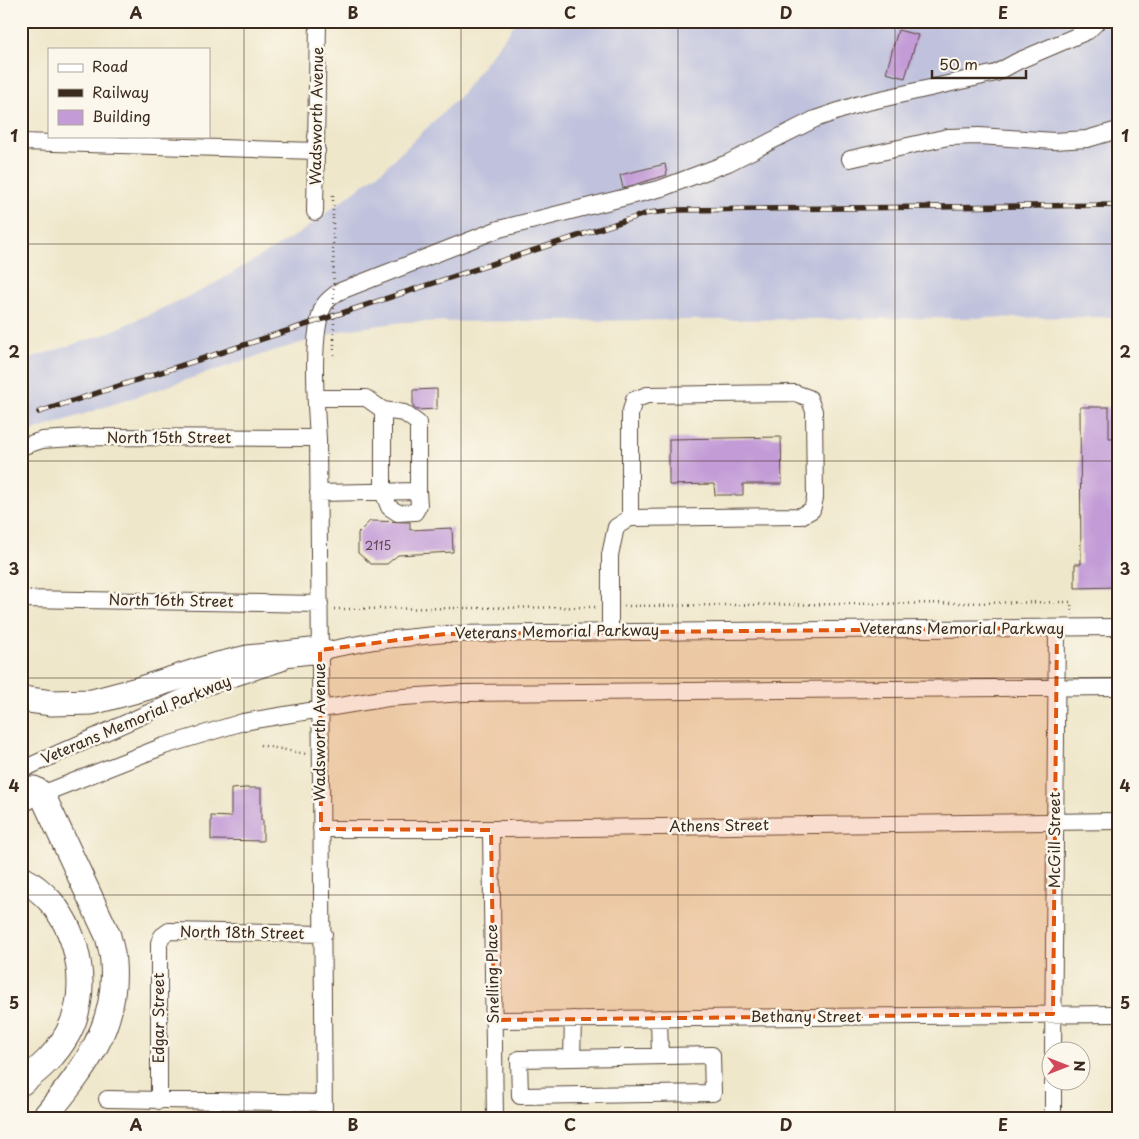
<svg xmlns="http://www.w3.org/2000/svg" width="1139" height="1139" viewBox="0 0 1139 1139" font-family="'Playpen Sans',sans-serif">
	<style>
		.industrial { fill: #c0c2dd }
		.building { fill: #c39bd7 }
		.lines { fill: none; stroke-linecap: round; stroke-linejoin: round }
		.minor-casing { stroke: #564638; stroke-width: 18 }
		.highway-casing { stroke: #564638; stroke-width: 27 }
		.path { stroke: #564638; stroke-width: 2.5; stroke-dasharray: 1 4; stroke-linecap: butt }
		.minor { stroke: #fff; stroke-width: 16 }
		.highway { stroke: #fff; stroke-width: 25 }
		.rail-casing { stroke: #3b2a1e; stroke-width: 5.5 }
		.rail { stroke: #fbf7ec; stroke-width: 4; stroke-dasharray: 11; stroke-linecap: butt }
		.path-bridge { stroke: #564638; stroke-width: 2.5; stroke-dasharray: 1 4; stroke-linecap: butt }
		.marked { fill: #df570d; fill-opacity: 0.2; stroke: #df570d; stroke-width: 4; stroke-dasharray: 10 6; stroke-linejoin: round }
		.grid { fill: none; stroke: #3b2a1e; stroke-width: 1; stroke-opacity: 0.55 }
		.labels { text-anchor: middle; stroke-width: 5; stroke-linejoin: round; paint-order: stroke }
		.number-label { font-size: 12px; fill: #5d464c }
		.street-label { font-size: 15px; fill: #3b2a1e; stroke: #fbf7ec }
		.neatline { fill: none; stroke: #3b2a1e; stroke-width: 2 }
		.grid-label { font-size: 16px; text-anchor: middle; font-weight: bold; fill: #3b2a1e }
	</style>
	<rect width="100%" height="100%" fill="#fbf7ec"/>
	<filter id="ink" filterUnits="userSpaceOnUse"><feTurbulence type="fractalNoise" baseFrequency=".02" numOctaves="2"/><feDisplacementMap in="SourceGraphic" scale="10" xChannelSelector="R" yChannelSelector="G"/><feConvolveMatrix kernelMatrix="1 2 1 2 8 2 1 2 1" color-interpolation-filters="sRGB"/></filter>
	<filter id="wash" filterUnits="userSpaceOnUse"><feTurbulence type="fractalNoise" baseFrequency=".0096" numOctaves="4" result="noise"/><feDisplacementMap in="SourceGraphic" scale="20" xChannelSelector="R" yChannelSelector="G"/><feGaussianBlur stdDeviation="1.12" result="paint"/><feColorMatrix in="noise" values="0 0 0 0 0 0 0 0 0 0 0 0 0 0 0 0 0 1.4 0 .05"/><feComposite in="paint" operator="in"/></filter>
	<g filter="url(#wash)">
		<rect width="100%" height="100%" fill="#efe7ca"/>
		<!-- industrial -->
		<path class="industrial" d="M517 21H1118V317L403 322 345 330 264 354 21 435V361L103 335 205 289 301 232 384 169 460 96Z"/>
		<g id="blocks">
			<!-- building -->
			<path class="building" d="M898 30 918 35 905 78 886 73Z
				M665 164 667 175 623 188 620 175Z
				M437 389V409L417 410 413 407V390Z
				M1080 407H1109V438H1118V587L1075 588V564H1081Z
				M781 437 782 484H743V495H715L714 484 669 485V439Z
				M370 521 410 522V530L452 528 453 552 398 555 387 564H371L358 553V533Z
				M245 788H261V820H263V841L211 840V816L231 817V789Z"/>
		</g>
	</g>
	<g filter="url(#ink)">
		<use href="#blocks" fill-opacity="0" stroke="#564638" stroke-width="1"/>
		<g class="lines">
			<!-- minor casing -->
			<g class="minor-casing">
				<path id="minor" d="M21 142 317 151
					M850 159 948 137 979 136 1054 141 1087 139 1118 130
					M315 212 318 21
					M316 398H366L383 410V492L389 507 398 513 415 512 419 505 418 491
					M21 447 42 440 89 437 318 438
					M318 493 418 491V423L404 413 383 410
					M21 599 320 604
					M610 632V555L616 527 630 518 801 516 812 510 815 498 814 411 809 398 795 393 647 395 634 400 630 414V518
					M312 653 374 641 445 634 1118 627
					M21 770 206 687 281 663
					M21 805 42 794 164 746 243 722 388 698 464 693 1118 687
					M321 829H507L1118 821
					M491 830 495 1118
					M659 1018 660 1056
					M494 1020 1118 1014
					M1053 1052 1057 628
					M572 1058 712 1055 713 1093 520 1096 519 1059 572 1058 573 1019
					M107 1099 324 1103
					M159 1101V943L162 936 169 931 324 934
					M324 1118 318 438C316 407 310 332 324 305 327 300 333 296 338 292L499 229 662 188 728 163 815 119 859 104 996 73 1018 61 1088 31 1098 21
					M1053 1118V1082"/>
			</g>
			<!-- highway casing -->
			<g class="highway-casing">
				<path id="highway" d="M21 699 52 703 92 702 141 689 214 666 248 658 320 650
					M21 789H34L42 794 108 936C110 945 113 954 113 963 118 1028 83 1070 44 1118
					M21 878C32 884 43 893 51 902 80 936 90 992 68 1033 56 1055 41 1068 21 1083"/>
			</g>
			<!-- path -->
			<path class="path" d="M333 195V218
				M334 339V355
				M624 606 1071 602 1072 615
				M334 609 596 607
				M260 745 306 754"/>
			<!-- minor -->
			<use href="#minor" class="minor"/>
			<!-- highway -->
			<use href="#highway" class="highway"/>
			<!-- rail casing -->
			<g class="rail-casing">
				<path id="rail" d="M39 412 648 213 678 210 1118 205"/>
			</g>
			<!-- rail -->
			<use href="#rail" class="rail"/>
			<!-- path-bridge -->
			<path class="path-bridge" d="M333 218 334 339"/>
		</g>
	</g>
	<!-- marked area -->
	<path class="marked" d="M1057 628 1053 1014 494 1020 491 830 321 829 320 650 445 634Z"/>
	<!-- grid -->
	<path class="grid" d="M244 21V1118M461 21V1118M678 21V1118M895 21V1118M21 244H1118M21 461H1118M21 678H1118M21 895H1118"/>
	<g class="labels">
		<!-- number labels -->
		<g class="number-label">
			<text x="378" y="550">2115</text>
		</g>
		<!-- street labels -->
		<g class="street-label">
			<text transform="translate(317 116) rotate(-89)" y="5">Wadsworth Avenue</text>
			<text x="169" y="443">North 15th Street</text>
			<text transform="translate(171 601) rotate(1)" y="5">North 16th Street</text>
			<text x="962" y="634">Veterans Memorial Parkway</text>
			<text transform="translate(557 632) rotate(-1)" y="5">Veterans Memorial Parkway</text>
			<text transform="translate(136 720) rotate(-23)" y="5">Veterans Memorial Parkway</text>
			<text transform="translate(320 732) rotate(-90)" y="5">Wadsworth Avenue</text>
			<text transform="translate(719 826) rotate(-1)" y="5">Athens Street</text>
			<text transform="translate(1055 840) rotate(-90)" y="5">McGill Street</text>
			<text transform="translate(242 933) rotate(1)" y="5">North 18th Street</text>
			<text transform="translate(493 974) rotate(-91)" y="5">Snelling Place</text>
			<text x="806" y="1022">Bethany Street</text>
			<text transform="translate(159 1018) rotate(-90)" y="5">Edgar Street</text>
		</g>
	</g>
	<!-- margin -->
	<rect width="1139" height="1139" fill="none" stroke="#fbf7ec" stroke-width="55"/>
	<!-- legend -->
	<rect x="48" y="48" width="162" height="90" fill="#fbf7ec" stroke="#aea59a"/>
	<rect x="58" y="64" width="25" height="8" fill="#ffffff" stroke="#aea59a"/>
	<text x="92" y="72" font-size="15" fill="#3b2a1e">Road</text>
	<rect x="58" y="89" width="25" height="8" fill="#3b2a1e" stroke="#aea59a"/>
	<text x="92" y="98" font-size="15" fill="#3b2a1e">Railway</text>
	<rect x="58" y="110" width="25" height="15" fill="#c39bd7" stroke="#aea59a"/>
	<text x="92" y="122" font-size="15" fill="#3b2a1e">Building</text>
	<!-- north arrow -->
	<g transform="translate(1066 1066) rotate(90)"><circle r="24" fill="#fbf7ec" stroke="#aea59a"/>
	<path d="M0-4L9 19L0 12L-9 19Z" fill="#d1495b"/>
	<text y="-8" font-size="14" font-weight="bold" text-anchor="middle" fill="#3b2a1e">N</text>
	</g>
	<!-- scale -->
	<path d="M932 70v8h94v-8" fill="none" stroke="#3b2a1e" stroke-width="2.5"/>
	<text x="939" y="70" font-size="15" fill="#3b2a1e" stroke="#fbf7ec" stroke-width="4" paint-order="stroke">50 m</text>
	<rect x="28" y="28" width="1084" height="1084" class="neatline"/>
	<g class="grid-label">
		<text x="136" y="19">A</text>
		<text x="353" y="19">B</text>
		<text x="570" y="19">C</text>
		<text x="786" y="19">D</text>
		<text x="1003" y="19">E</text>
		<text x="14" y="142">1</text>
		<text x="1125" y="142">1</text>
		<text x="14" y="358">2</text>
		<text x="1125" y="358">2</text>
		<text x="14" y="575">3</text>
		<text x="1125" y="575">3</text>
		<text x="14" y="792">4</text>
		<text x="1125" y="792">4</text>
		<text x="14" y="1009">5</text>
		<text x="1125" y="1009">5</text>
		<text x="136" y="1131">A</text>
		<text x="353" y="1131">B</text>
		<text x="570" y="1131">C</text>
		<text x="786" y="1131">D</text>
		<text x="1003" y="1131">E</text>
	</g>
</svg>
